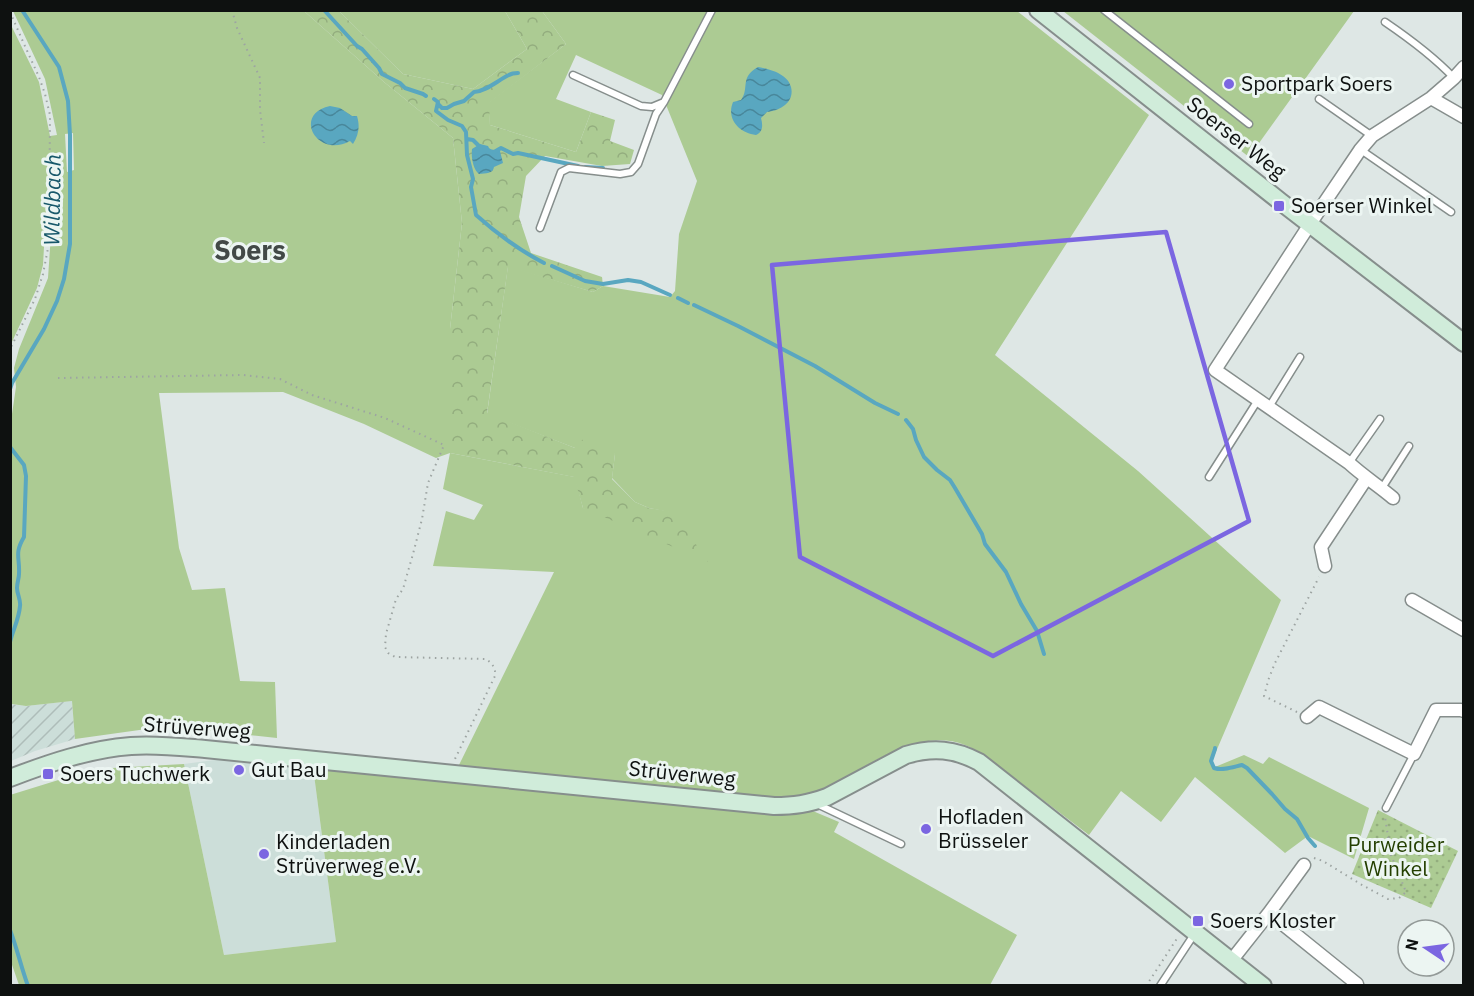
<svg xmlns="http://www.w3.org/2000/svg" width="1474" height="996" viewBox="0 0 1474 996" font-family="'IBM Plex Sans',sans-serif">
	<style>
		.built { fill: #ccded9 }
		.industrial { fill: url(#industrial-furrows) }
		.green { fill: #accb93; fill-rule: evenodd }
		.forest { fill: url(#forest-crowns) }
		.park { fill: url(#park-dots) }
		.water { fill: url(#water-waves) }
		.lines { fill: none; stroke-linecap: round; stroke-linejoin: round }
		.stream { stroke: #59a7c0; stroke-width: 4 }
		.lane-casing { stroke: #868e8c; stroke-width: 9 }
		.street-casing { stroke: #868e8c; stroke-width: 15 }
		.secondary-casing { stroke: #868e8c; stroke-width: 20 }
		.path { stroke: #9da4a2; stroke-width: 2; stroke-dasharray: 1.5 4.5; stroke-linecap: butt }
		.lane { stroke: #fff; stroke-width: 6 }
		.street { stroke: #fff; stroke-width: 12 }
		.secondary { stroke: #d0ecda; stroke-width: 16 }
		.marked { fill: none; stroke: #7b66e1; stroke-width: 4.5; stroke-linejoin: round }
		.poi-dot { fill: #7b66e1; stroke: #ecf5f2; stroke-width: 2 }
		.labels { text-anchor: middle; stroke-width: 6; stroke-linejoin: round; paint-order: stroke }
		.poi-label { font-size: 21px; fill: #0e1110; stroke: #ecf5f2; text-anchor: start }
		.street-label { font-size: 21px; fill: #0e1110; stroke: #ecf5f2 }
		.park-label { font-size: 21px; fill: #243f00; stroke: #ecf5f2 }
		.water-label { font-size: 22px; font-style: italic; fill: #17586a; stroke: #ecf5f2 }
		.district-label { font-size: 27px; font-weight: bold; fill: #424947; stroke: #ecf5f2 }
	</style>
	<defs>
		<pattern id="industrial-furrows" width="10" height="10" patternUnits="userSpaceOnUse" patternTransform="scale(1.5)"><rect width="10" height="10" fill="#ccded9"/><path d="M-1 1l2-2M0 10L10 0M9 11l2-2" fill="none" stroke="#aebdb9"/></pattern>
		<pattern id="forest-crowns" width="20" height="18" patternUnits="userSpaceOnUse" patternTransform="scale(1.5)"><rect width="20" height="18" fill="#accb93"/><path d="M2 6a3 3 0 1 1 6 0M12 15a3 3 0 1 1 6 0" fill="none" stroke="#93ad7e"/></pattern>
		<pattern id="park-dots" width="8" height="8" patternUnits="userSpaceOnUse" patternTransform="scale(1.5)"><rect width="8" height="8" fill="#accb93"/><path d="M2 2h.1M6 6h.1" fill="none" stroke="#93ad7e" stroke-width="1.8" stroke-linecap="round"/></pattern>
		<pattern id="water-waves" width="16" height="10" patternUnits="userSpaceOnUse" patternTransform="scale(1.5)"><rect width="16" height="10" fill="#59a7c0"/><path d="M0 5q4-4 8 0t8 0" fill="none" stroke="#48879b"/></pattern>
	</defs>
	<rect width="100%" height="100%" fill="#dee7e5"/>
	<!-- built -->
	<path class="built" d="M222 759 313 767 336 942 224 955 184 764Z"/>
	<!-- industrial -->
	<path class="industrial" d="M72 701 75 739 35 751 11 761 10 704 26 706Z"/>
	<!-- green -->
	<path class="green" d="M13 11H304L384 82 453 138 462 223 450 329V453L575 477 583 508 674 513 649 508 635 502 612 478 615 454 575 448 487 414 508 266 593 292 603 286 670 297 675 291 679 234 697 181 662 95 576 55 556 99 591 112 576 152 490 125 488 103 566 44 542 11H1017L1149 115 995 355 1138 471 1281 600 1212 761 1215 767 1244 755 1263 764 1269 757 1369 808 1354 859 1308 836 1285 853 1195 777 1161 822 1121 791 1089 835 981 753C976 751 971 747 965 745 912 725 861 775 814 792 802 797 789 797 777 798L459 765 554 572 433 566 446 511 474 520 483 505 443 489 450 453 436 458 364 424 283 392 159 393 179 548 192 590 225 588 240 681 275 682 277 738 168 726 75 739 72 701 26 706 12 704 10 698V415L12 414 16 387 14 368 19 349 48 278 55 175H48L43 265 37 288 11 344 10 23 39 82 50 136 57 135 45 79ZM73 133 74 170 67 172 65 134Z
		M339 11H505L527 49 473 89 403 74Z
		M1063 11H1354L1249 157Z
		M184 764 224 955 336 942 313 767 808 809 839 822 834 832 1017 935 990 985H19L10 959V795L94 769Z"/>
	<!-- forest -->
	<path class="forest" d="M304 11H339L403 74 473 89 527 49 505 11H542L566 44 489 103 490 125 576 152 591 112 615 120 610 141 634 150 630 164 602 166 545 156 526 176 519 217 531 253 602 277 603 286 593 292 508 267 487 413 575 448 585 437H597L615 454 612 479 635 502 649 508 674 512 708 562 583 508 574 477 450 453V329L462 223 453 138 384 82Z"/>
	<!-- park -->
	<path class="park" d="M1378 810 1458 851 1431 908 1352 874Z"/>
	<!-- water -->
	<path class="water" d="M758 67C770 69 788 74 791 87 795 103 779 111 767 112L761 118C763 125 763 132 756 135 739 133 726 119 733 102L741 100C750 88 739 78 758 67Z
		M330 106 340 108 352 116H357C360 126 359 134 353 144L350 141C317 159 292 114 330 106Z
		M480 144 488 146 489 148C493 151 496 149 500 151L503 163 494 167C493 174 486 173 479 174 473 169 471 157 472 149Z"/>
	<g class="lines">
		<!-- stream -->
		<path class="stream" d="M324 10 357 46 362 49 379 68 382 74 400 83 405 88 423 94 426 96
			M434 99 438 102 436 111 448 120 462 126 466 132 467 155 473 179 471 187 476 215C496 233 519 250 544 263
			M438 104 442 108H447L454 104 464 101 474 92C487 91 498 80 509 75 512 73 515 73 518 73
			M467 139 473 140 481 148
			M494 152 501 148 513 154 518 153 578 166
			M585 167 603 168
			M552 266 585 281 603 284 628 280 641 282 670 295
			M678 298 688 303
			M694 305 738 326 815 366 875 403 898 414
			M10 389 12 383 44 329 57 301 64 279 70 244V135L68 101 59 67 22 10
			M906 420 913 429 916 440 924 457 937 470 950 480 955 488 982 534 985 544 1006 572 1021 604 1037 631 1044 654
			M10 447 24 465 26 476 24 537C14 554 20 557 19 574 19 578 17 583 17 588 17 594 21 600 20 606 19 619 13 630 10 642
			M1215 748V749L1211 761 1214 768C1223 771 1233 767 1242 765L1247 768 1272 794 1285 809 1297 819 1308 838 1315 846
			M10 930C17 948 21 967 28 986"/>
		<!-- lane casing -->
		<g class="lane-casing">
			<path id="lane" d="M1104 10 1249 124
				M1385 22C1410 39 1433 56 1454 78
				M573 75 641 106 652 107 664 102 712 10
				M1319 99 1372 136
				M1361 150 1451 212
				M540 228 561 172 569 168 620 174 631 172 638 164 656 114 664 102
				M1269 407 1300 357
				M1349 463 1380 419
				M1209 477 1258 400
				M1382 488 1409 446
				M817 804 901 844
				M1386 808 1414 754
				M1160 986 1195 933"/>
		</g>
		<!-- street casing -->
		<g class="street-casing">
			<path id="street" d="M1431 98 1464 117
				M1393 498C1379 486 1363 476 1349 463L1215 370 1310 224 1360 150 1372 136 1431 98 1454 78 1464 67
				M1325 566 1321 547 1366 479
				M1412 600 1464 630
				M1307 717 1319 707 1414 754 1436 710H1461L1464 711
				M1269 913 1304 865
				M1231 961 1269 913 1357 984"/>
		</g>
		<!-- secondary casing -->
		<g class="secondary-casing">
			<path id="secondary" d="M1038 10 1281 202 1464 343
				M10 778C49 763 90 749 131 746 156 744 181 747 205 749L774 806C794 806 808 804 827 797L906 755C933 747 955 749 979 762L1263 986"/>
		</g>
		<!-- path -->
		<path class="path" d="M232 10 237 28 260 78V110L264 143
			M10 12 24 44 39 77 45 94 50 115 49 243 43 274 35 299 10 349
			M58 378 243 375 280 379 312 395 385 418 444 445 428 483 422 519 413 554 403 589 396 599 386 634 385 647 388 653 395 657 486 659C492 663 496 668 495 676L454 761
			M1297 712 1264 696 1269 678 1275 663 1319 577
			M1314 858 1323 861 1362 885 1388 899 1399 898 1406 892 1391 855 1385 817
			M1146 986 1178 937"/>
		<!-- lane -->
		<use href="#lane" class="lane"/>
		<!-- street -->
		<use href="#street" class="street"/>
		<!-- secondary -->
		<use href="#secondary" class="secondary"/>
	</g>
	<!-- marked area -->
	<path class="marked" d="M1166 232 1249 521 993 656 800 557 772 265Z"/>
	<!-- markers -->
	<g class="poi-dot">
		<circle cx="1229" cy="84" r="6"/>
		<rect x="1273" y="200" width="12" height="12" rx="3"/>
		<circle cx="239" cy="770" r="6"/>
		<rect x="42" y="768" width="12" height="12" rx="3"/>
		<circle cx="926" cy="829" r="6"/>
		<circle cx="264" cy="854" r="6"/>
		<rect x="1192" y="915" width="12" height="12" rx="3"/>
	</g>
	<g class="labels">
		<!-- poi labels -->
		<g class="poi-label">
			<text x="1241" y="91">Sportpark Soers</text>
			<text x="1291" y="213">Soerser Winkel</text>
			<text x="251" y="777">Gut Bau</text>
			<text x="60" y="781">Soers Tuchwerk</text>
			<text x="938" y="824">Hofladen<tspan x="938" dy="24">Brüsseler</tspan></text>
			<text x="276" y="849">Kinderladen<tspan x="276" dy="24">Strüverweg e.V.</tspan></text>
			<text x="1210" y="928">Soers Kloster</text>
		</g>
		<!-- street labels -->
		<g class="street-label">
			<text transform="translate(1236 138) rotate(38)" y="7">Soerser Weg</text>
			<text transform="translate(197 728) rotate(4)" y="7">Strüverweg</text>
			<text transform="translate(682 774) rotate(6)" y="7">Strüverweg</text>
		</g>
		<!-- park labels -->
		<g class="park-label">
			<text x="1396" y="852">Purweider<tspan x="1396" dy="24">Winkel</tspan></text>
		</g>
		<!-- water labels -->
		<g class="water-label">
			<text transform="translate(52 200) rotate(-89)" y="8">Wildbach</text>
		</g>
		<!-- district labels -->
		<g class="district-label">
			<text x="250" y="260">Soers</text>
		</g>
	</g>
	<!-- border -->
	<rect width="1474" height="996" fill="none" stroke="#0e1110" stroke-width="24"/>
	<!-- north arrow -->
	<g transform="translate(1426 948) rotate(283)"><circle r="28" fill="#ecf5f2" stroke="#939a98" stroke-width="1.5"/>
	<path d="M0-4.5L10 22L0 15L-10 22Z" fill="#7b66e1"/>
	<text y="-9" font-size="16" font-weight="bold" text-anchor="middle" fill="#0e1110">N</text>
	</g>
</svg>
